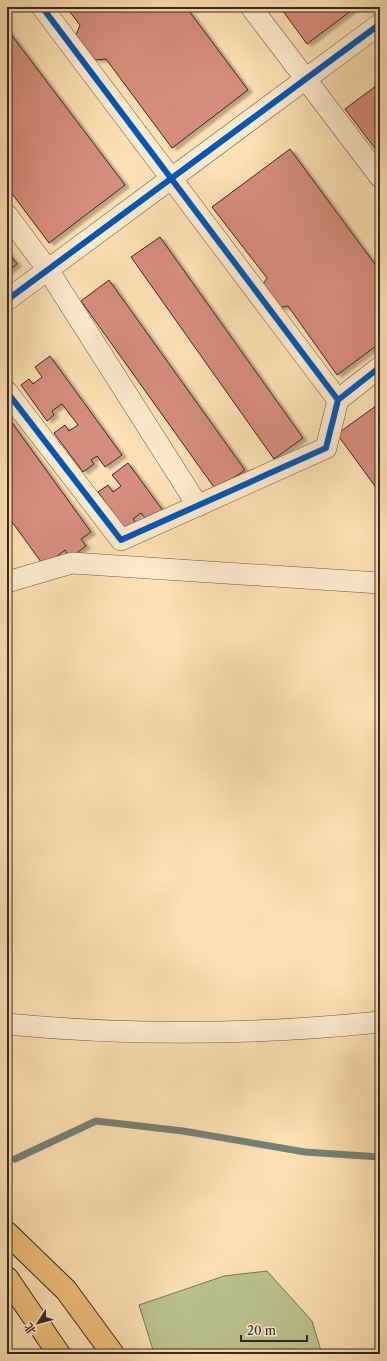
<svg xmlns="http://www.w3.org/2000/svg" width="387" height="1361" viewBox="0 0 387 1361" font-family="'Libre Caslon Text','Noto Serif SC',serif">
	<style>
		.green { fill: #bac390; stroke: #78765a }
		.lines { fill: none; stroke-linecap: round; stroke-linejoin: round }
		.stream { stroke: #758276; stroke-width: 7 }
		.building { fill: #d68d7e; stroke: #362923; filter: url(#shadow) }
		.street-casing { stroke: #685747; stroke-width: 22 }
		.highway-casing { stroke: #362923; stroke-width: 24 }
		.street { stroke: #feebce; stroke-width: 21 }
		.highway { stroke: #eec07a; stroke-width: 22 }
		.cycleway-casing { stroke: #feebce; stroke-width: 8 }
		.cycleway { stroke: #0057b8; stroke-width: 6 }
	</style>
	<defs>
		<filter id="shadow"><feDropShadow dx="4.5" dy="2.5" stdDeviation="1" flood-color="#0004"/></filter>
	</defs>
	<rect width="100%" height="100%" fill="#fde0b3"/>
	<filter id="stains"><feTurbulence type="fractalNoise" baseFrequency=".005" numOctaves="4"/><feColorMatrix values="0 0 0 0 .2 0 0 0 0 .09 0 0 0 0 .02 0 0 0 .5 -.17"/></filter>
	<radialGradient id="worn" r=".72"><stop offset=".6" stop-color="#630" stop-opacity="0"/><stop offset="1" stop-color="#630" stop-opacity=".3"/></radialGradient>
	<!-- green -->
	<path class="green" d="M267 1271 312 1321 322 1354H156L153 1350 139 1305 224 1276Z"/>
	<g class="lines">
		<!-- stream -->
		<path class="stream" d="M15 1159 96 1121 183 1131 305 1152 380 1157"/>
	</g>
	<!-- building -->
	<path class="building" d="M66 7H186L248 90 172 148 106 59 95 60 76 35 80 25Z
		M280 7H356L307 44Z
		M7 29 125 185 49 243 7 187Z
		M380 83V155L345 109Z
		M290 149 380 271V343L337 375 288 306 278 308 263 284 267 278 212 207Z
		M160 237 303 438 274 459 131 257Z
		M7 251 17 264 7 272Z
		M109 280 245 470 216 490 81 301Z
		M50 356 122 455 105 467 97 456 91 460 94 464 83 472 54 433 65 425 69 431 78 425 62 404 52 411 54 415 47 421 21 385 29 379 33 384 42 377 35 367Z
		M380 403V493L337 434Z
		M7 416 91 532 81 539 86 546 70 558 65 550 44 566 7 515Z
		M128 463 164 512 149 523 141 513 133 519 136 523 126 531 98 492 108 485 113 492 121 486 112 475Z"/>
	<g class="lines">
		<!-- street casing -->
		<g class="street-casing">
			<path id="street" d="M42 7 338 400 380 367
				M251 7 380 177
				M7 215 48 270 198 506
				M7 300 380 24
				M7 392 121 540 326 448 338 400
				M7 582 72 563 380 583
				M7 1024C132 1036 255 1035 380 1022"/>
		</g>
		<!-- highway casing -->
		<g class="highway-casing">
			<path id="highway" d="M7 1233 66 1290 113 1354
				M7 1278 59 1354"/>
		</g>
		<!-- street -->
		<use href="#street" class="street"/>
		<!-- highway -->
		<use href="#highway" class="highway"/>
		<!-- cycleway casing -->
		<g class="cycleway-casing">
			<path id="cycleway" d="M42 7 338 400 380 367
				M7 300 380 24
				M7 392 121 540 326 448 338 400"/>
		</g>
		<!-- cycleway -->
		<use href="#cycleway" class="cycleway"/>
	</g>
	<!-- margin -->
	<rect width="387" height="1361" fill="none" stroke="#fde0b3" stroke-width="24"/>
	<rect x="8" y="8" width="371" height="1345" fill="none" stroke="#362923" stroke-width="2"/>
	<rect x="12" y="12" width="363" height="1337" fill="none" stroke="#362923"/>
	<!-- north arrow -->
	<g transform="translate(38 1323) rotate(234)" stroke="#feebce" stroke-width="3" paint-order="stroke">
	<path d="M0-3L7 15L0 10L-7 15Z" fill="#362923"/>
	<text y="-6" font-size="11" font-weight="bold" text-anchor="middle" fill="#362923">北</text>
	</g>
	<!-- scale -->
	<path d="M241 1335v6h66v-6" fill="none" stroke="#362923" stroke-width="2"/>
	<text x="247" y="1335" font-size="12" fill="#362923" stroke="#feebce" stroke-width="3" paint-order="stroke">20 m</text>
	<rect width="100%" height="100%" filter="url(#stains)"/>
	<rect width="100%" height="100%" fill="url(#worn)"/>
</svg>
